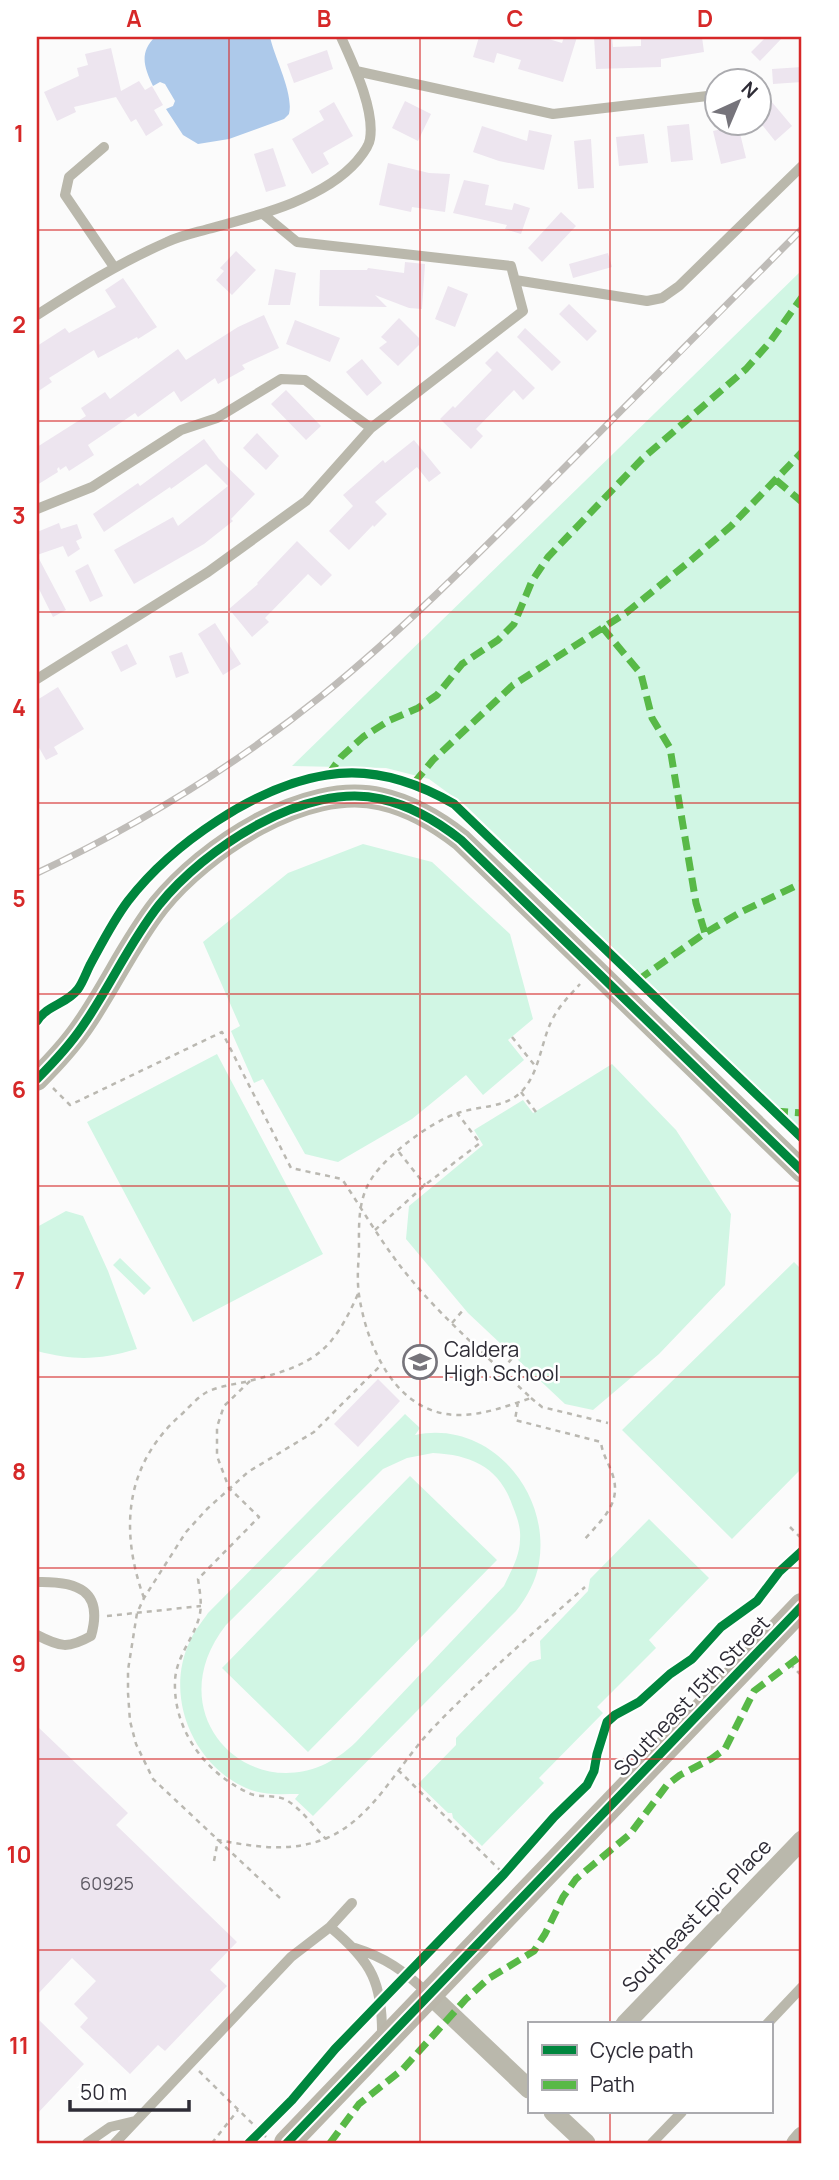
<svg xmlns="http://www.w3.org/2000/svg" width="839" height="2180" viewBox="0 0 839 2180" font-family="Manrope,sans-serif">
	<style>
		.green { fill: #d1f6e4; fill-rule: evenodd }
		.water { fill: #adc9ea }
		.building { fill: #ede5ef }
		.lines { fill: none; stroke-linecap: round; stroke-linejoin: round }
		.path { stroke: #bab8b1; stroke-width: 2.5; stroke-dasharray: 5 5; stroke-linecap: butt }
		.service { stroke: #bab8ac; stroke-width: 10 }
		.minor { stroke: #bab8ac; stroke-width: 19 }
		.tertiary { stroke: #bab8ac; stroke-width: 23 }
		.secondary { stroke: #bab6aa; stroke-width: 26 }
		.rail-casing { stroke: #bfbcb8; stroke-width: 7 }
		.rail { stroke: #fff; stroke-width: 4.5; stroke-dasharray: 13; stroke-linecap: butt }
		.quiet { stroke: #58b947; stroke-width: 7; stroke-dasharray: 14 7; stroke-linecap: butt }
		.cycleway-casing { stroke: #fff; stroke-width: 13 }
		.cycleway { stroke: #00873e; stroke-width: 9 }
		.grid { fill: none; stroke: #d62828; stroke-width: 2; stroke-opacity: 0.55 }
		.labels { text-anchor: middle; stroke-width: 5; stroke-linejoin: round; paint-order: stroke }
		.number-label { font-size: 18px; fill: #5e5a64 }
		.poi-label { font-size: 21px; fill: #2e2c36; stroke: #fff; text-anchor: start }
		.street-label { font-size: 21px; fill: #2e2c36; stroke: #fff }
		.neatline { fill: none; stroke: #d62828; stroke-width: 2.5 }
		.grid-label { font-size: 23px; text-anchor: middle; font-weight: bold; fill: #d62828 }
	</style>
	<rect width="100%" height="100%" fill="#fbfbfb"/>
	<!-- green -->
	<path class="green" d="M802 270V1130L466 806 429 779 386 768 292 766Z
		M363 844 432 862 510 934 533 1019 508 1040 524 1060 483 1095 466 1075 412 1119 338 1162 305 1154 263 1079 254 1083 231 1031 240 1026 203 942 288 873Z
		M217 1054 323 1254 193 1322 87 1122Z
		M612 1064 676 1130 731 1214 725 1285 659 1354 593 1410 565 1404 468 1313 406 1239 409 1206 483 1145 474 1130 523 1100 533 1113Z
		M66 1211 83 1216 108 1271 137 1349C98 1360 76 1361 37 1351V1227Z
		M120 1258 151 1288 144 1295 113 1265Z
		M794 1262 802 1270V1468L732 1539 622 1430Z
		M405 1414 420 1428 415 1435C489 1419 551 1492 539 1563 536 1581 527 1597 516 1611L313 1816 295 1799 299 1794C281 1794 263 1796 246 1788 192 1764 164 1695 190 1641 194 1631 202 1622 208 1613ZM433 1453C473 1455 500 1468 513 1507 517 1517 521 1528 520 1539 520 1556 511 1571 504 1586L356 1742C270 1826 149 1723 226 1625L383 1469 407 1458Z
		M410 1476 497 1560 308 1752 222 1668Z
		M649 1519 709 1578 649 1640 656 1648 597 1707 603 1713 539 1778 544 1783 482 1846 453 1818 452 1813H448L418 1784 456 1745V1738L530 1662 541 1659 540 1641 588 1591 590 1579Z"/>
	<!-- water -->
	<path class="water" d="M155 37H270C275 59 294 94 289 114L284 119 229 139 198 144 183 135 166 109 173 106 175 101 165 84 160 82 153 86C144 67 139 53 155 37Z"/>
	<!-- building -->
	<path class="building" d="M479 37H542L562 43 564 37H577L563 82 518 69 521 60 497 53 494 63 473 57Z
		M594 37H612L613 47 641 46V37H702L704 52 661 59V67L596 69Z
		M766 37H783L760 61 751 52Z
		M111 48 121 91 139 81 145 90 152 86 163 105 154 110 163 125 146 136 136 119 131 122 116 97 74 107 76 112 57 121 44 92 79 76 77 68 88 65 85 54Z
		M327 50 333 69 294 83 287 64Z
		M802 67V82L773 84 772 69Z
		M405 101 431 114 418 141 392 128Z
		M771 101 792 126 775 141 759 121V111Z
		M334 102 353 136 323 153 329 164 312 174 292 139 324 120 319 111Z
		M689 124 693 160 671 162 667 126Z
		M738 125 746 158 721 164 713 131Z
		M482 126 527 141 529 130 552 135 544 170 499 161 473 152Z
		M644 134 648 163 619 166 616 137Z
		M591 139 594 188 578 189 574 141Z
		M273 148 286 186 266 192 254 154Z
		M388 163 429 173 450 174 445 212 412 207 411 212 379 205Z
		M464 180 489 185 485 205 512 210 514 203 530 208 521 234 505 229 507 225 453 213Z
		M561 212 576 226 542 262 528 248Z
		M236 251 256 270 232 295 216 280 224 271 220 268Z
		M608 253 612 267 573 278 569 264Z
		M405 262 425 264 422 309 409 308 375 295 387 307 319 306 320 270H367L368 268 404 273Z
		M275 269 296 273 290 305H268Z
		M123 278 157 327 138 339 137 337 98 358 94 350 49 378 52 382 37 392V346L65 328 69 333 116 307 105 290Z
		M448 286 468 294 455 327 435 319Z
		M569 304 597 331 587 341 559 314Z
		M264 315 279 348 242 365 245 369 218 384 215 378 181 402 174 391 138 417 135 413 88 445 94 455 69 471 66 466 60 470 59 467 57 469 58 472 37 485V447L86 416 81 408 105 392 110 399 178 349 186 360 238 327Z
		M399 318 419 338V345L398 366 379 348 387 342 381 337Z
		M295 320 340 338 330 362 286 344Z
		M525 328 561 362 552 371 517 337Z
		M497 351 535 388 523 400 514 390 476 429 483 436 471 449 440 419 453 406 455 408 492 370 485 363Z
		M362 359 382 383 367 396 346 372Z
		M286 390 321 426 306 440 271 404Z
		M257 433 279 456 266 470 243 448Z
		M204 439 219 459 255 494 231 519 233 521 204 544 134 584 114 550 173 517 178 526 228 486 206 464 171 489 170 487 104 532 93 514 138 483 140 486Z
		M414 440 441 473 429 482 417 467 375 502 387 514 374 527 373 525 349 550 329 531 353 506 343 495 383 460 385 463Z
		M59 523 61 529 77 524 82 538 76 541 80 549 68 557 63 546 37 555 66 610 53 617 37 585V532Z
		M297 541 332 575 321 586 308 574 265 618 269 622 252 637 229 609 258 584 257 583Z
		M88 564 103 596 90 602 75 571Z
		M215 623 241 664 223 675 198 634Z
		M127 644 137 664 121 672 111 652Z
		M182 652 189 673 176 678 169 656Z
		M58 687 84 729 54 747 58 754 46 760 37 744V700Z
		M378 1379 400 1401 358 1447 334 1424Z
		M37 1726 128 1813 116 1825 237 1942 210 1970 227 1986 165 2051 158 2045 130 2074 80 2027 88 2018 74 2004 96 1981 72 1958 37 1995Z
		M37 2018 84 2064 37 2114Z"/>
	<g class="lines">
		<!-- path -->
		<path class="path" d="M512 1037 536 1067
			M53 1088 70 1105 222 1032 291 1168 342 1179C364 1212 384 1247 409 1277 445 1321 490 1359 531 1398 507 1406 484 1415 459 1415 396 1415 367 1347 359 1295 357 1281 358 1266 359 1252 359 1225 357 1198 374 1175 390 1153 432 1121 458 1113 478 1106 503 1108 519 1094 539 1076 540 1046 551 1022 558 1007 569 996 580 984
			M521 1092 536 1112
			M399 1152 425 1185
			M375 1230 425 1185 480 1143 457 1113
			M452 1323 464 1309
			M502 1370 514 1356
			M250 1381 224 1406 217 1427V1456L229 1488 259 1517 198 1579C200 1593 203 1607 198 1621 191 1642 176 1658 175 1681 173 1731 207 1775 251 1794 262 1798 278 1794 288 1801 302 1810 314 1827 326 1839
			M531 1398 542 1407 608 1423
			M518 1402 515 1420 601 1442C602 1453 608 1462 612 1473 623 1503 602 1519 584 1540
			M790 1527 802 1539
			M144 1598C119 1529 125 1463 183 1413 190 1406 198 1397 207 1392 222 1385 238 1384 253 1380 315 1364 332 1352 358 1294
			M107 1616 201 1606
			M790 1664 802 1676
			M398 1770 504 1874
			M214 1861 218 1840C255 1847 291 1853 327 1838 374 1818 399 1763 433 1728 481 1678 533 1633 585 1587
			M280 1898 153 1779 136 1744 130 1721 128 1693V1670L137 1613 144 1598 186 1532 207 1509 248 1472 314 1432 381 1365
			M199 2071 266 2137
			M212 2143 238 2110"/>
		<!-- service -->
		<path class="service" d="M356 71 553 114 716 95
			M104 147 69 177 65 195 114 267
			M515 280 647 301 662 298 679 286 802 166
			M37 315C79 288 121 262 167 242 180 236 194 233 208 229 256 216 323 200 357 161 362 155 369 147 370 139 375 109 353 64 341 37
			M37 509 92 487 181 430 217 418 281 379 305 380 371 428
			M37 679 208 572 306 501 371 428 523 311 511 266 297 242 263 214
			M37 1582C77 1581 104 1590 91 1636 68 1649 60 1647 37 1635
			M330 1927C372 1962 383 1983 382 2038
			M355 1948C384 1957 405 1971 427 1993
			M767 2024 802 1987
			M87 2143 110 2127 135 2121
			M115 2143 291 1957 330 1927 352 1903
			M652 2143 682 2112"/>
		<!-- minor -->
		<path class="minor" d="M430 1995 529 2089
			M625 2024 802 1840
			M553 2112 586 2143
			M796 2143 802 2136"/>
		<!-- tertiary -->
		<path class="tertiary" d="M37 1079C53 1063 69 1046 82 1027 110 987 129 943 159 905 204 849 305 781 381 799 412 806 437 821 461 840L802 1171"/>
		<!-- secondary -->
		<path class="secondary" d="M287 2143 802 1606"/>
		<!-- rail casing -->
		<g class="rail-casing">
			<path id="rail" d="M37 873C139 825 236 765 324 694 409 625 486 546 563 469 643 389 723 309 802 229"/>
		</g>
		<!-- rail -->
		<use href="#rail" class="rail"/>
		<!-- quiet -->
		<path class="quiet" d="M776 480 802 502
			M602 627 641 674 652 718 670 748 696 903 705 933
			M328 775 341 757 363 737 390 720 418 708 437 695 462 664 498 640 514 624 532 581 548 557 642 459 746 369 770 342 802 297
			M414 783 433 760 513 685 626 613 690 561 731 526 802 452
			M638 980 705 933 741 912 802 883
			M774 1111 802 1113
			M330 2143 359 2104 403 2069 466 1999 488 1979 534 1951 545 1934 563 1897 576 1879 630 1834 667 1785 680 1775 711 1759 725 1749 754 1691 802 1655"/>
		<!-- cycleway casing -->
		<g class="cycleway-casing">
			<path id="cycleway" d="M37 1021C47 1005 67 1004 78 989 83 982 86 973 90 965 102 943 113 921 128 901 172 844 256 786 327 775 373 767 416 782 454 804L802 1138
				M37 1079C53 1063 69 1046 82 1027 110 987 129 943 159 905 204 849 305 781 381 799 412 806 437 821 461 840L802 1171
				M249 2143 292 2100 335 2049 504 1874 554 1817 587 1785 594 1771 597 1754 607 1722 615 1715 639 1702 670 1674 692 1659 721 1627 757 1601 779 1572 802 1551
				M287 2143 802 1606"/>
		</g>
		<!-- cycleway -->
		<use href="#cycleway" class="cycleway"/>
	</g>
	<!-- grid -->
	<path class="grid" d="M229 37V2143M420 37V2143M610 37V2024M37 230H802M37 421H802M37 612H802M37 803H802M37 994H802M37 1186H802M37 1377H802M37 1568H802M37 1759H802M37 1950H802M610 2112V2143"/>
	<!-- icons -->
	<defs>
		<g id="school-ring" transform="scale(1.75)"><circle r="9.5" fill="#fff" stroke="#76747b" stroke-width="1.5"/><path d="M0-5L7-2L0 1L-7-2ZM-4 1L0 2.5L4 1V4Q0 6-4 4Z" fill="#76747b"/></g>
	</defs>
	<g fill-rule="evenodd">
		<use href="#school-ring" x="420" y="1362"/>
	</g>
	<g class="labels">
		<!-- number labels -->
		<g class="number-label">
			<text x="107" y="1890">60925</text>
		</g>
		<!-- poi labels -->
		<g class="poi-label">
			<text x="444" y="1357">Caldera<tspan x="444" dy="24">High School</tspan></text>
		</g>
		<!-- street labels -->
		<g class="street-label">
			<text transform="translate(692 1696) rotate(-46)" y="7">Southeast 15th Street</text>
			<text transform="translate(697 1916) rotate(-46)" y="7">Southeast Epic Place</text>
		</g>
	</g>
	<!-- border -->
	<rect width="839" height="2180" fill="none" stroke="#ffffff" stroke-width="77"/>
	<!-- legend -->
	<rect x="528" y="2022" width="245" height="91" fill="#ffffff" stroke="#ababaf" stroke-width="2"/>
	<rect x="542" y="2045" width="35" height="10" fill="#00873e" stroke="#ababaf" stroke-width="2"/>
	<text x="590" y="2058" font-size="21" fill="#2e2c36">Cycle path</text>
	<rect x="542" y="2080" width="35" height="10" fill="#58b947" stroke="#ababaf" stroke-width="2"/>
	<text x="590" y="2092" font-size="21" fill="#2e2c36">Path</text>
	<!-- north arrow -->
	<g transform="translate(738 102) rotate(44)"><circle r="33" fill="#ffffff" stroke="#ababaf" stroke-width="2"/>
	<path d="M0-5L12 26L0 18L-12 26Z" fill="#76747b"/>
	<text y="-10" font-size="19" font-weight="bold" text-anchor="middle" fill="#2e2c36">N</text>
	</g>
	<!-- scale -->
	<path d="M70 2100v10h119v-10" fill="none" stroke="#2e2c36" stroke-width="3.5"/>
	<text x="80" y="2100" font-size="21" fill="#2e2c36" stroke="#ffffff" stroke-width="5" paint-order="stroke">50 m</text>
	<rect x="38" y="38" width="762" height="2104" class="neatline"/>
	<g class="grid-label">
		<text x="134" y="27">A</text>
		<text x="324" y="27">B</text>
		<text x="515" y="27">C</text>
		<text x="705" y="27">D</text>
		<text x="19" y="142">1</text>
		<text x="19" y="333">2</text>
		<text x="19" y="524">3</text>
		<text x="19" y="716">4</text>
		<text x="19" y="907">5</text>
		<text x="19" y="1098">6</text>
		<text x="19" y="1289">7</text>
		<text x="19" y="1480">8</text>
		<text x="19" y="1672">9</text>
		<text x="19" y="1863">10</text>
		<text x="19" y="2054">11</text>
	</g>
</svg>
